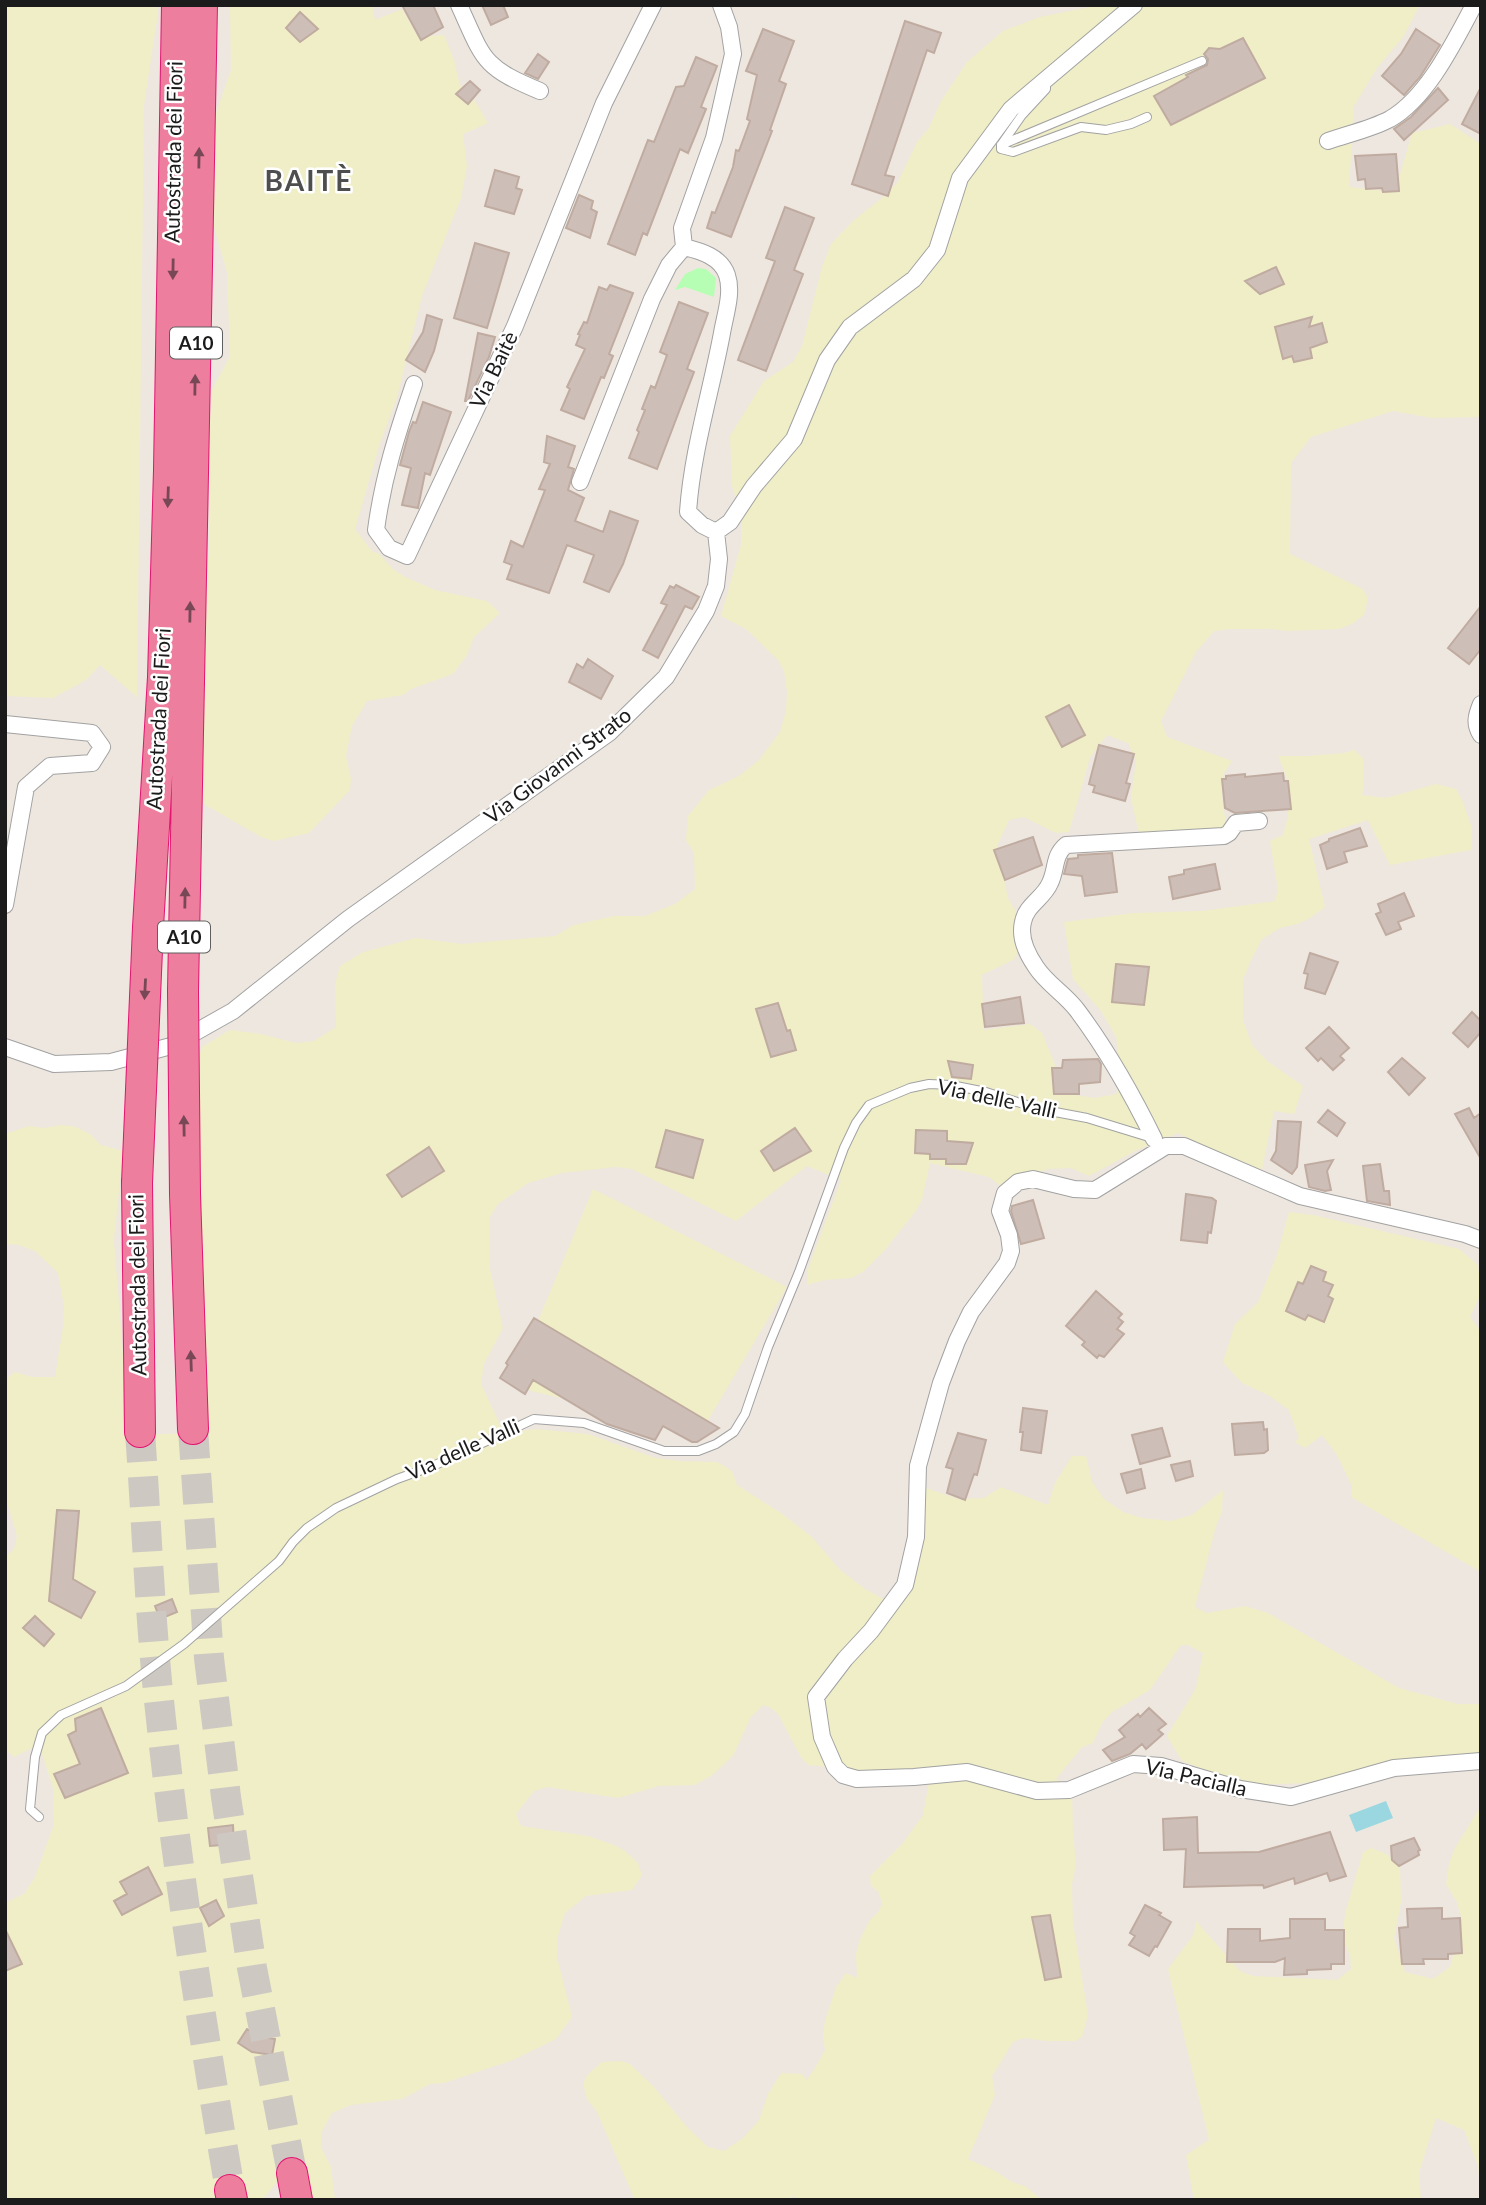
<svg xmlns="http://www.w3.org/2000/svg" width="1486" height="2205" viewBox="0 0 1486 2205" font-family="Lato,sans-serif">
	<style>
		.farmland { fill: #efeec7 }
		.park { fill: #b7feb5 }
		.water { fill: #9ad7e0 }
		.building { fill: #cdbfb8; stroke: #c0aba0; stroke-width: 2 }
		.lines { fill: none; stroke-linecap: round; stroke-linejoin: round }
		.highway-tunnel { stroke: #cec8c2; stroke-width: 30; stroke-dasharray: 30 15; stroke-linecap: butt }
		.lane-casing { stroke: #a2a2a2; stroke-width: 10 }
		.street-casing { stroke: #a2a2a2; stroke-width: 18 }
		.highway-casing { stroke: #e31470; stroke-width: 32 }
		.lane { stroke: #fff; stroke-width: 8 }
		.street { stroke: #fff; stroke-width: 16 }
		.highway { stroke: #ed7e9e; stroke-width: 30 }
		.highway-bridge-casing { stroke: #e31470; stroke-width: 32; stroke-linecap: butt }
		.highway-bridge { stroke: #ed7e9e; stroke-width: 30 }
		.oneway { fill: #794856 }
		.labels { text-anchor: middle; stroke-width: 5; stroke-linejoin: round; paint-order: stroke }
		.shield { fill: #fff; stroke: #5f5f5f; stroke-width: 2 }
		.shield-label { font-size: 19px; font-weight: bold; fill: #1b1b1b }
		.street-label { font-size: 21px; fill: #1b1b1b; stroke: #fff }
		.district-label { font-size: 28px; font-weight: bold; letter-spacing: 2px; fill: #4e4e4e; stroke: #fff }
	</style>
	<rect width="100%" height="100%" fill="#eee7df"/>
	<!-- farmland -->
	<path class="farmland" d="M5 5H157L158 13 144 105 137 697 100 665 86 680 53 698 5 696Z
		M230 5H372L375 20 402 9 418 37 444 35 454 60 460 85 475 101 488 123 463 134 467 167 461 198 422 296 397 397 380 443 355 529 372 551 379 554 393 569 405 577 435 590 487 601 500 613 474 637 467 655 453 674 411 689 403 695 367 701 352 726 346 756 351 779 350 790 309 833 274 841 261 837 202 803 198 759 197 640 209 555V437L212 390 230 356 227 272 214 227 211 128 231 70Z
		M1100 5H1420L1403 37 1377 68 1354 106 1349 187 1395 192 1412 133 1450 124 1481 144V417L1432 418 1393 411 1311 437 1291 463 1290 554 1363 589 1368 598 1364 615 1352 624 1339 629 1286 631 1273 629H1231L1214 631 1196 652 1161 721 1167 737 1232 761 1224 773 1222 798 1226 823 1225 838 1189 846 1148 839 1138 830 1131 798 1136 761 1128 743 1107 735 1090 757 1069 832 1056 833 1024 817 1009 820 997 846 1008 898 1018 915 1021 944 1015 959 982 975 984 1030 1030 1024 1042 1033 1067 1094 1095 1098 1117 1094 1119 1060 1116 1037 1101 1011 1073 979 1064 922 1133 913 1202 911 1275 901 1278 889 1270 841 1283 835 1288 816 1287 778 1278 756H1307L1344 753 1354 750 1363 758 1364 783 1362 795 1386 798 1436 784 1456 789 1463 802 1472 828 1471 850 1390 865 1368 820 1309 839 1325 907 1310 918 1298 924 1280 928 1262 939 1251 960 1243 980V1020L1252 1045 1267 1061 1303 1086 1294 1114 1274 1111 1261 1174 1178 1133 1135 1151 1089 1176 1071 1168 1048 1169 1002 1187 989 1177 930 1163 922 1200 915 1212 884 1251 863 1272 851 1278 825 1280 807 1285 808 1269 841 1180 807 1166 736 1221 632 1169 616 1167 562 1173 528 1183 498 1204 489 1218 490 1269 503 1328 484 1364 481 1384 504 1433 536 1429 588 1434 656 1458 679 1461 717 1462 732 1471 737 1485 781 1513 812 1537 839 1569 865 1589 889 1602 898 1591 920 1486 958 1499 984 1498 1001 1487 1048 1505 1055 1483 1072 1456H1086L1092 1482 1104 1499 1123 1512 1142 1518 1171 1521 1192 1515 1223 1490 1222 1512 1216 1526 1195 1607 1207 1613 1245 1606 1268 1613 1399 1688 1458 1704H1481V1755L1311 1783 1244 1785 1182 1761 1167 1736 1196 1688 1203 1653 1188 1645H1181L1150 1690 1112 1712 1102 1723 1093 1743 1082 1747 1056 1779 1072 1788 1073 1834 1076 1864 1072 1884 1073 1923 1088 2015 1082 2037 1075 2041H1046L1024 2038 1013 2042 992 2076 995 2095 968 2159 997 2172 1012 2182 1025 2186 1042 2200H801L792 2196 790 2200H635L597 2112 587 2099 583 2084 587 2075 602 2062 621 2061 630 2064 653 2086 687 2127 708 2147 724 2151 743 2138 759 2120 768 2094 781 2073 802 2074 807 2080 815 2068 825 2050 823 2036 825 2021 836 1987 846 1973 857 1978 856 1954 860 1939 870 1920 879 1911 882 1903 878 1891 871 1886 870 1876 903 1843 923 1815 929 1782 866 1771 808 1765 801 1757 778 1714 771 1708 763 1705 751 1717 733 1756 711 1776 695 1785 659 1786 618 1798 547 1787 534 1791 516 1814 521 1826 588 1836 614 1845 625 1851 638 1863 642 1875 632 1890 586 1896 565 1913 558 1936 557 1957 572 2017 556 2039 513 2060 444 2083 430 2084 402 2099 351 2105 332 2113 321 2133V2147L331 2167 335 2200H310L291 2171 278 2181 262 2200H245L219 2192 216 2200H5V1903L24 1894 35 1877 54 1824 53 1788 39 1745 14 1757 5 1749V1557L14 1549 17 1536 5 1496V1380L15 1372 32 1377H55L63 1327 64 1306 58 1273 35 1251 19 1245 5 1244V1134L29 1126 44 1128 62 1125 76 1127 90 1134 101 1145 123 1151 114 1240 124 1369 123 1435 206 1433 203 1261 192 1076 202 1047 230 1030 261 1034 296 1043 314 1041 336 1027 335 984 340 966 363 952 416 938 462 944 555 936 574 925 614 916H645L675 904 695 889 694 853 686 840 688 816 709 790 739 776 759 760 780 732 786 711 787 692 784 671 778 660 746 629 721 616 741 545V515L732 486 730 436 764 381 793 362 802 346 822 267 831 244 854 220 882 198 898 182 917 142 929 128 941 101 967 62 1003 31 1040 17Z
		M593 1189 787 1287 701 1432 511 1386Z
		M1289 1212 1313 1215 1459 1249 1478 1265 1481 1294 1470 1317 1481 1332V1572L1351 1497 1352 1486 1337 1455 1322 1435 1305 1448 1295 1442 1299 1438 1289 1410 1268 1395 1242 1383 1223 1362 1235 1324 1258 1302 1277 1255Z
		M1481 1806V2192L1478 2166 1464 2130 1436 2118 1419 2173 1421 2200H1194L1186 2155 1209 2140 1168 1969 1194 1934 1196 1921 1240 1971 1253 1976 1337 1980 1351 1969 1350 1956 1342 1934 1346 1910 1363 1852 1371 1848 1387 1854 1400 1868 1401 1902 1394 1938 1405 1972 1433 1979 1450 1967 1462 1921 1457 1902 1446 1884 1449 1864 1455 1848Z"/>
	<!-- park -->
	<path class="park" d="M698 268 706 269 716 278 714 297 685 287 675 290 685 274Z"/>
	<!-- water -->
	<path class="water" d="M1386 1801 1393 1818 1356 1832 1349 1815Z"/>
	<!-- building -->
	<path class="building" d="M402 5H433L443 27 421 40Z
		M482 5H503L508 17 491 25Z
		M300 12 318 29 300 42 286 28Z
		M905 21 941 33 934 53 927 50 885 175 894 177 888 196 852 184Z
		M763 29 794 41 779 81 786 84 770 130 772 131 731 237 707 228 712 212 715 213 733 167 736 150 739 151 750 121 747 119 757 75 746 71Z
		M1416 29 1440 45 1420 77 1404 95 1382 76 1401 54Z
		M1243 38 1265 78 1171 125 1154 96 1188 77 1186 75 1207 65 1208 59 1204 54 1209 48 1220 49Z
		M538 54 549 62 538 79 525 73Z
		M696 57 717 66 701 107 706 109 688 153 680 149 647 235 643 233 635 255 608 244 648 140 654 142 676 87 684 86Z
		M470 81 480 90 468 104 456 94Z
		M1481 87V134L1462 124Z
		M1438 88 1448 100 1404 140 1394 129 1411 117Z
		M1396 154 1399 191 1383 192 1382 188 1366 189 1365 179 1358 180 1355 156Z
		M495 170 519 177 516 188 522 190 514 214 485 206Z
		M579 195 593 201 591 209 597 212 590 238 566 228Z
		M785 207 814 218 794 270 803 274 766 371 738 360 775 261 766 258Z
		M475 243 509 253 487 328 454 318Z
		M1276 267 1284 284 1260 294 1245 281Z
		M610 285 633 293 609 354 613 356 604 378 601 377 584 419 561 410 570 389 567 387 585 349 576 345 580 335 578 334 584 322 587 323 599 287 607 290Z
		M679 302 708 313 687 369 694 372 657 469 629 458 639 432 637 430 645 410 642 409 651 386 655 388 667 355 660 352Z
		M427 315 442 320 434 351 425 372 406 360 423 332Z
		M1312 317 1309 327 1322 323 1327 342 1310 348 1312 358 1294 362 1292 356 1283 359 1275 327Z
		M478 333 495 337 489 357 468 401H465Z
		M423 402 451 412 430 475 425 473 418 508 402 505 411 468 400 465 409 432 413 422 416 423Z
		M547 436 575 446 568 467 574 469 568 490 584 498 575 521 603 532 610 511 638 521 623 564 609 592 584 582 594 555 567 545 549 593 507 579 512 565 504 562 511 541 523 547 545 490 539 489 550 464 544 462Z
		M676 585 699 597 692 609 685 606 658 658 643 650 667 605 661 603 670 586 674 588Z
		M1481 606V649L1469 664 1448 648Z
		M588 659 613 676 601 699 569 682 577 664 583 668Z
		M1069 705 1085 735 1062 747 1046 717Z
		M1099 745 1134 754 1126 783 1130 784 1125 801 1093 792 1095 786 1089 784Z
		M1283 773 1284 781H1288L1291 809 1235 813 1225 808 1222 779H1226V776L1245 774V777Z
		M1360 828 1367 846 1344 852 1347 862 1327 869 1320 845 1329 841V839Z
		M1033 837 1042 865 1005 880 994 850Z
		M1112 853 1117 892 1085 896 1082 876 1064 874 1068 859 1078 858V855Z
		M1215 864 1220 889 1173 899 1169 877 1184 874V870Z
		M1404 893 1414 916 1398 922 1401 929 1386 935 1376 914 1381 912 1378 904Z
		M1310 953 1338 962 1325 994 1305 988 1308 974 1304 973Z
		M1116 964 1149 967 1144 1005 1112 1002Z
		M1020 997 1024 1023 985 1027 982 1004Z
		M778 1003 787 1031 790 1030 796 1050 771 1057 756 1009Z
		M1472 1012 1481 1021V1032L1468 1047 1453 1033Z
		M1329 1027 1349 1048 1340 1056 1344 1060 1333 1070 1321 1058 1318 1061 1306 1048Z
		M1402 1058 1425 1078 1409 1095 1388 1072Z
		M1098 1059 1101 1064 1100 1082 1079 1084V1094H1054L1052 1068H1062L1063 1060Z
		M948 1061 973 1065 971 1079 952 1077Z
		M1469 1108 1474 1118 1481 1113V1159L1455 1114Z
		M1328 1110 1345 1123 1337 1136 1318 1122Z
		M1278 1121 1301 1122 1297 1167 1292 1174 1271 1160 1276 1151Z
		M795 1128 811 1151 774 1171 761 1151Z
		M666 1130 703 1140 693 1178 656 1167Z
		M916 1130 947 1131V1141L973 1143 966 1164H946V1159H930V1154L915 1153Z
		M429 1147 444 1171 402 1197 387 1175Z
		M1333 1160 1327 1171 1331 1190 1325 1191 1309 1187 1305 1165Z
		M1380 1164 1384 1191H1389L1390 1205 1367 1201 1363 1166Z
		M1186 1194 1212 1198 1216 1201 1211 1233 1208 1232 1207 1243 1181 1240Z
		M1033 1200 1044 1238 1021 1244 1011 1211 1012 1206Z
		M1311 1266 1326 1272 1323 1281 1333 1285 1328 1296 1333 1299 1324 1322 1308 1315 1305 1320 1286 1311 1298 1282 1303 1284Z
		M1096 1291 1122 1314 1118 1318 1123 1322 1117 1329 1124 1334 1104 1357 1099 1355 1097 1358 1082 1345 1085 1342 1066 1326Z
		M534 1318 709 1422 719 1428 697 1442H692L663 1426 655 1440 607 1424 533 1380 525 1394 500 1378 508 1365 506 1363Z
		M1023 1408 1047 1411 1041 1453 1021 1450 1023 1432H1020Z
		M1263 1422 1264 1430 1267 1429 1268 1450 1264 1453 1235 1455 1232 1424Z
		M1162 1428 1170 1456 1140 1464 1132 1435Z
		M958 1433 986 1440 977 1475 974 1474 965 1500 947 1493 953 1469 946 1467Z
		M1190 1461 1193 1476 1176 1481 1171 1465Z
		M1141 1469 1145 1488 1127 1493 1121 1474Z
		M57 1510 79 1511 73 1579 95 1592 81 1618 49 1601Z
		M172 1599 177 1612 160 1619 155 1606Z
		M35 1616 54 1634 44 1646 23 1628Z
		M101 1708 128 1773 65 1798 54 1774 80 1764 68 1735 76 1731 75 1719Z
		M1149 1708 1166 1724 1158 1730 1163 1734 1146 1749 1142 1744 1130 1754 1112 1761 1103 1750 1125 1737 1119 1730 1138 1714 1140 1717Z
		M1197 1817 1198 1853 1259 1852 1330 1832 1346 1876 1330 1881 1327 1873 1295 1884 1294 1878 1264 1888 1263 1885 1184 1887 1186 1849 1164 1850 1163 1819Z
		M233 1825 234 1844 210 1846 208 1828Z
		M1414 1838 1420 1850 1418 1851 1419 1855 1399 1866 1392 1860 1391 1846Z
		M148 1867 162 1894 122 1915 114 1901 127 1894 120 1882Z
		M216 1900 224 1916 209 1926 200 1908Z
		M1145 1905 1161 1913 1159 1915 1171 1922 1157 1947 1155 1946 1149 1956 1129 1945 1135 1936 1130 1933Z
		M1442 1908V1919L1460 1918 1462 1953 1448 1954V1959H1423L1424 1964H1402L1399 1928 1408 1927 1407 1909Z
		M1050 1915 1061 1977 1045 1980 1032 1917Z
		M1290 1919H1325V1930H1344V1964H1331V1969L1307 1970V1974L1284 1975 1285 1958 1275 1962H1227L1228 1929H1260V1941L1290 1938Z
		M5 1929 22 1964 5 1971Z
		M247 2029 261 2037 275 2039 272 2055 252 2052 238 2043Z"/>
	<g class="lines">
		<!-- highway-tunnel -->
		<path class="highway-tunnel" d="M193 1429 209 1658 226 1797 252 1968 292 2173
			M140 1432C146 1514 149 1598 157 1681 174 1852 201 2021 230 2190"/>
		<!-- lane casing -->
		<g class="lane-casing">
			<path id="lane" d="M1046 84V89L1022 115 1001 145V149L1013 152 1081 127 1106 130 1131 124 1147 117
				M1001 145 1202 61
				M39 1817 30 1809 35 1757 42 1733 61 1715 126 1686 184 1644 279 1561 293 1542 307 1528 336 1508 397 1479 433 1466 534 1419 584 1423 664 1451H698L716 1444 734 1432 745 1414 768 1347 799 1272 844 1148 856 1123 869 1105 910 1088 929 1084 951 1085 986 1092 1039 1109 1087 1118 1152 1138"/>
		</g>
		<!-- street casing -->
		<g class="street-casing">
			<path id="street" d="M459 5C484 60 482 67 540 91
				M1328 141C1348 134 1371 129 1390 119 1428 97 1454 42 1474 5
				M414 384C397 434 383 477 376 530L389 548 407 556 515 326 604 103 653 5
				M580 482 652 299 669 265 684 247
				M716 532 730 522 754 486 794 439 827 360 850 327 914 279 937 250 960 178 1011 109 1134 5
				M716 532 702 525 688 512C692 452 711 392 722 333 725 315 733 293 727 275 721 257 701 251 684 247L682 228 714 138 733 54 729 27 721 5
				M1481 704C1476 716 1474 724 1481 735
				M5 724 92 733 102 747 92 763 50 766 26 787 5 905
				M5 1047 54 1064 111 1062 171 1046 233 1011 348 919 609 733 666 677 706 611 716 586 719 559 716 532
				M1154 1139C1132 1094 1107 1050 1077 1010 1065 994 1046 983 1036 967 1027 954 1019 938 1023 922 1026 905 1044 898 1050 883 1057 869 1053 856 1066 845L1224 836 1229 833 1236 823 1259 821
				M1481 1240 1465 1234 1300 1196 1184 1146H1166L1095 1190 1074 1189 1033 1179 1018 1182 1005 1193 1000 1211 1009 1235 1011 1251 1007 1263 971 1312 957 1341 941 1383 918 1466 916 1537 905 1585 871 1631 845 1659 816 1697 822 1737 835 1767 843 1775 857 1779 914 1777 967 1772 1037 1791 1069 1790 1133 1764 1161 1766 1240 1789 1291 1797 1394 1768 1481 1761"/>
		</g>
		<!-- highway casing -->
		<g class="highway-casing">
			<path id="highway" d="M163 677 169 470 177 5
				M189 681 202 5
				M137 1183 140 1432
				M185 1194 193 1429
				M292 2173 297 2200
				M230 2190 232 2200"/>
		</g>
		<!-- lane -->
		<use href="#lane" class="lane"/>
		<!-- street -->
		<use href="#street" class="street"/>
		<!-- highway -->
		<use href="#highway" class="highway"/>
		<!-- highway-bridge casing -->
		<g class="highway-bridge-casing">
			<path id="highway-bridge" d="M137 1183 148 927 163 677
				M185 1194 183 991 189 681"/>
		</g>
		<!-- highway-bridge -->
		<use href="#highway-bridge" class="highway-bridge"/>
	</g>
	<!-- one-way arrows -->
	<defs><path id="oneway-solid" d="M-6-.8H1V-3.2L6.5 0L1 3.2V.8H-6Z" transform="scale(1.75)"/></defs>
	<g class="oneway">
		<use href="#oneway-solid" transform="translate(199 158) rotate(-89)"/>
		<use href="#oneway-solid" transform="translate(173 269) rotate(91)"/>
		<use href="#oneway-solid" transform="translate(195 385) rotate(-89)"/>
		<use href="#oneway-solid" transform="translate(168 497) rotate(92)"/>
		<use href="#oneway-solid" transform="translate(190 612) rotate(-89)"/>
		<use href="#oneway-solid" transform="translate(185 898) rotate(-89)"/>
		<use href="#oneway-solid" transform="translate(145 989) rotate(93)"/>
		<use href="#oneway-solid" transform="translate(184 1126) rotate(-91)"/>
		<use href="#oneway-solid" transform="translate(191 1361) rotate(-92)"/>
	</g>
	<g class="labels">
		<!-- shield labels -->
		<g class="shield">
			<rect x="170" y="327.5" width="52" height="31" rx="5"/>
			<rect x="158" y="921.5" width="52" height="31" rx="5"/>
		</g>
		<g class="shield-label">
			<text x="196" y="350">A10</text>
			<text x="184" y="944">A10</text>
		</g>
		<!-- street labels -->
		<g class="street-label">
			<text transform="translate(174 152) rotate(-89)" y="7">Autostrada dei Fiori</text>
			<text transform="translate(494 370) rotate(-64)" y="7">Via Baitè</text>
			<text transform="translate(159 719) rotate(-87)" y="7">Autostrada dei Fiori</text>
			<text transform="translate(558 766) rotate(-37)" y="7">Via Giovanni Strato</text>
			<text transform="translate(997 1099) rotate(12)" y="7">Via delle Valli</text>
			<text transform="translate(138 1285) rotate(-91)" y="7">Autostrada dei Fiori</text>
			<text transform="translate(463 1450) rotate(-24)" y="7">Via delle Valli</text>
			<text transform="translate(1196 1778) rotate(13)" y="7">Via Pacialla</text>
		</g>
		<!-- district labels -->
		<g class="district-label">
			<text x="309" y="191">BAITÈ</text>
		</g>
	</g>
	<!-- border -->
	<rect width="1486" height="2205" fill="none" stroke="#1b1b1b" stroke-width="14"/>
</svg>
